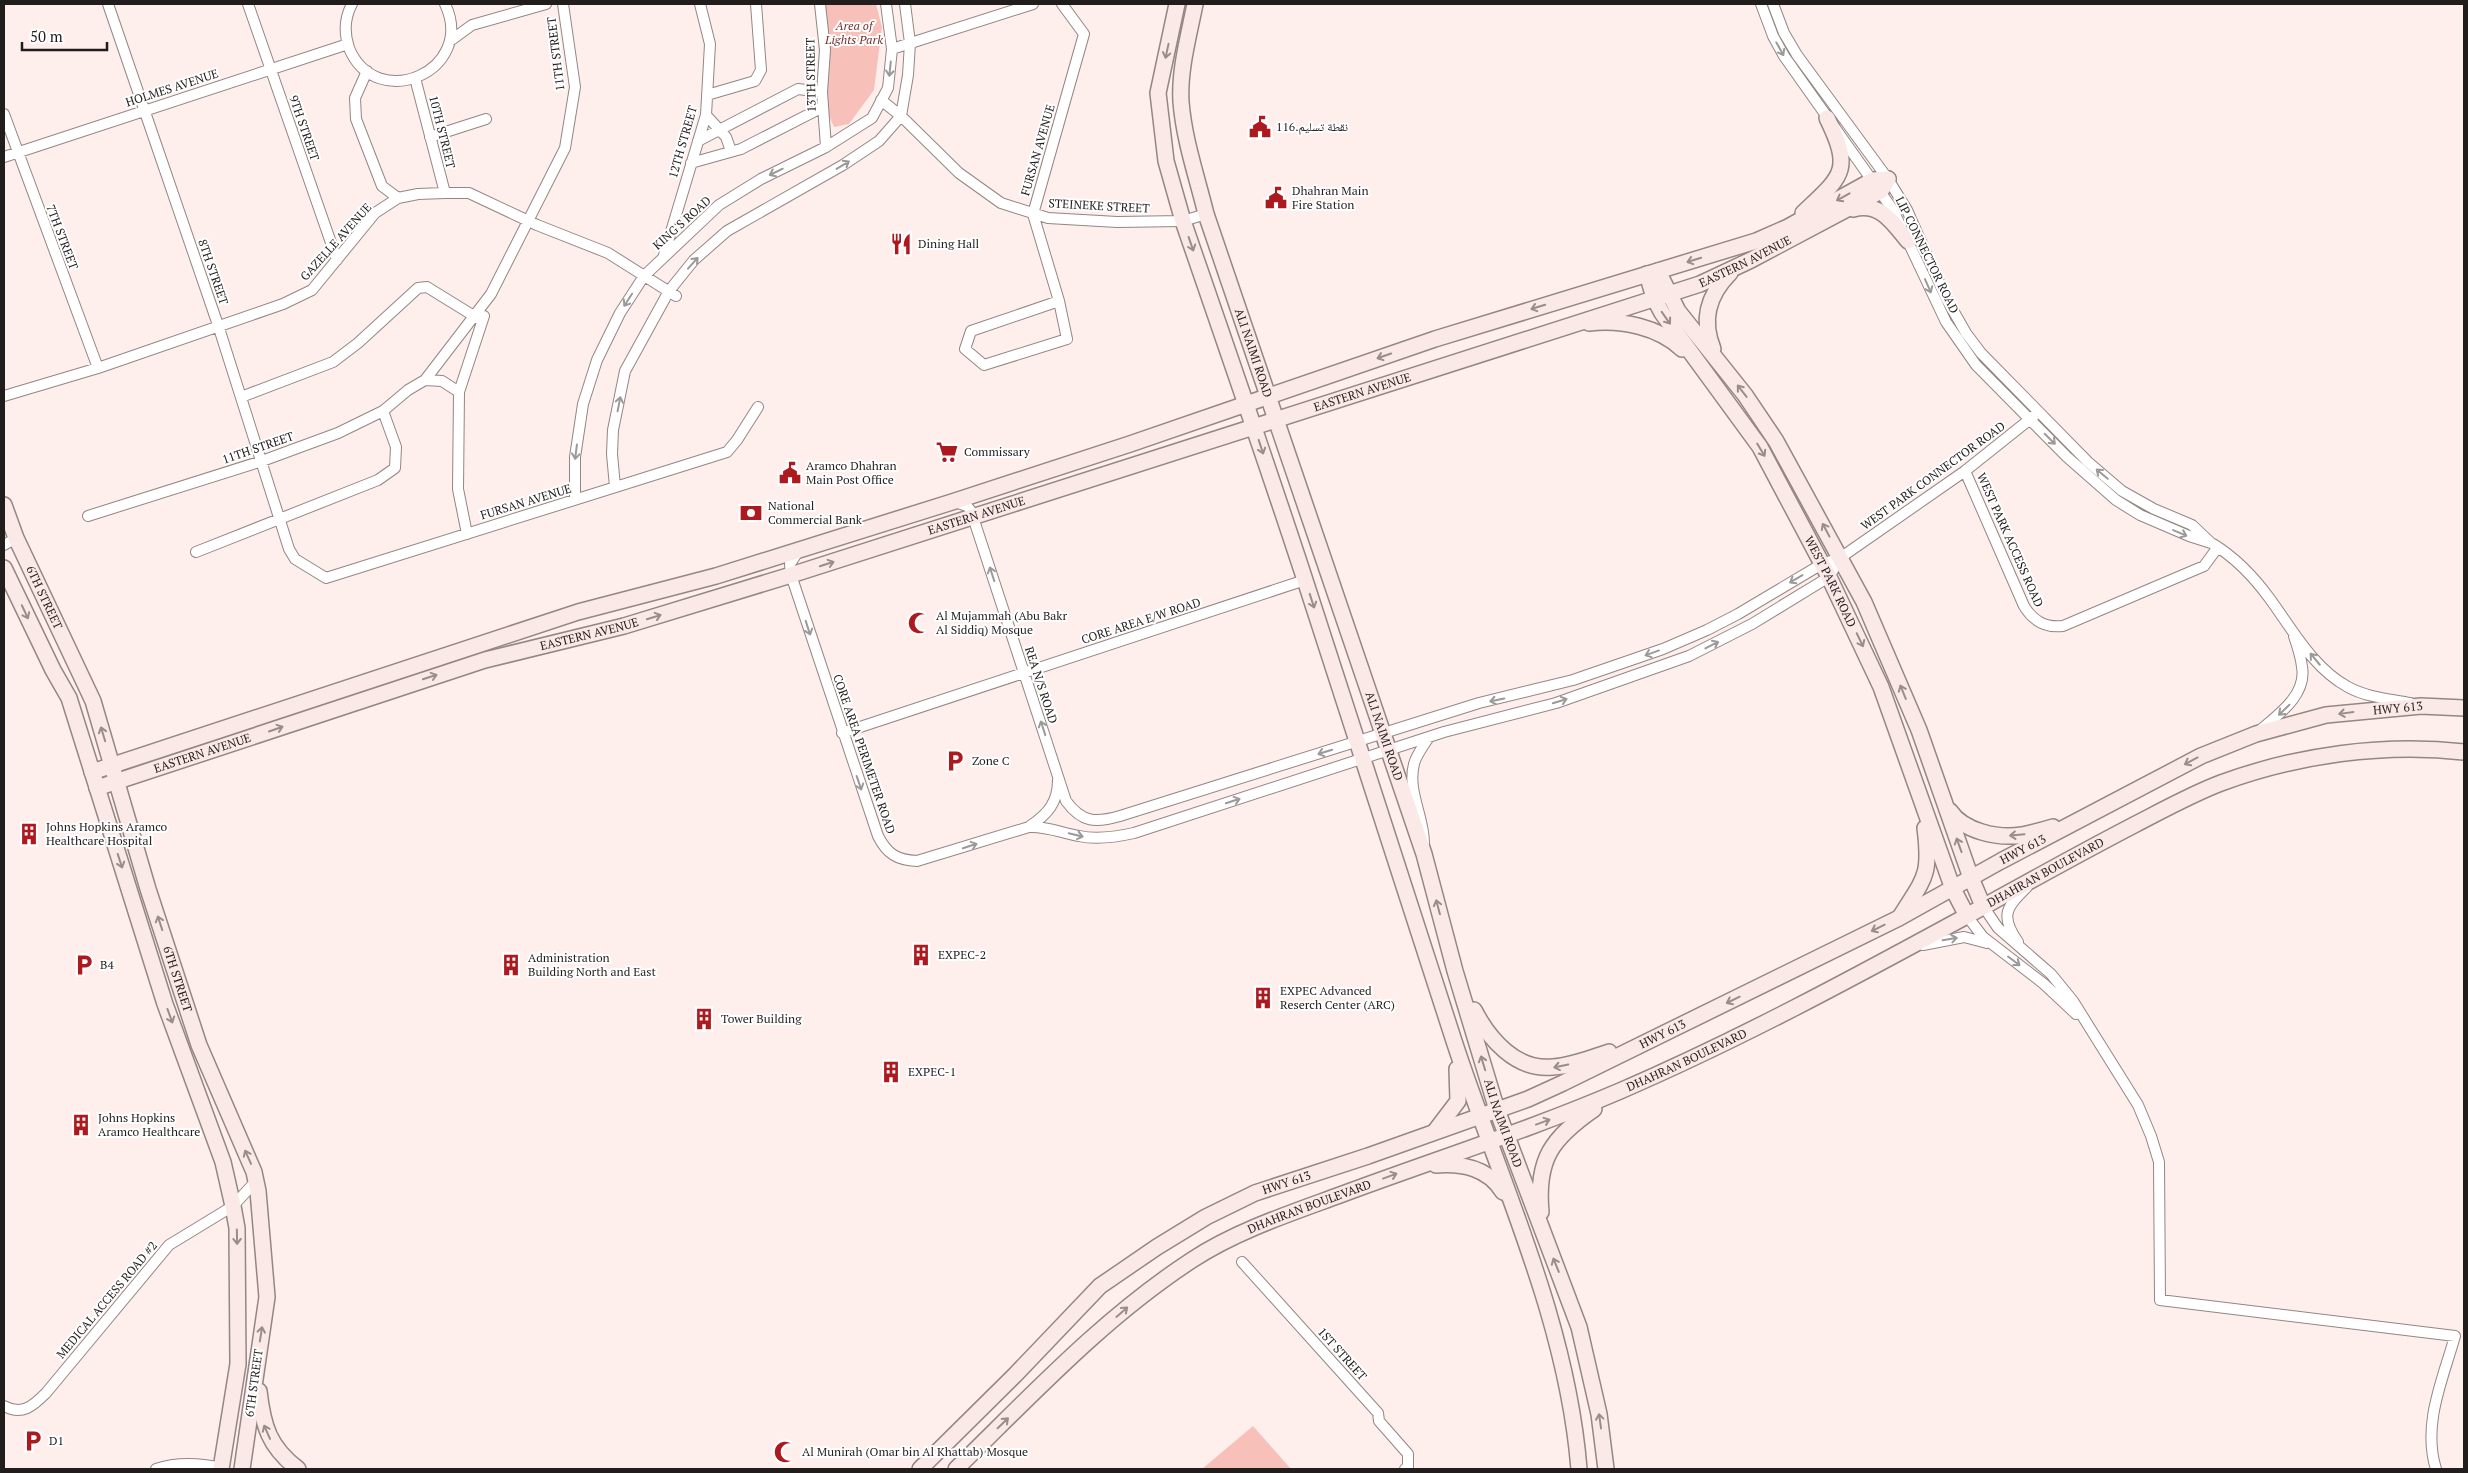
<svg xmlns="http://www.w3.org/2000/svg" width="2468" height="1473" viewBox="0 0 2468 1473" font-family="'PT Serif','Noto Naskh Arabic',serif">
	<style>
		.green { fill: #f7c1ba }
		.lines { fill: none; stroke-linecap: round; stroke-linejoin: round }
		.street-casing { stroke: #938684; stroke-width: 12 }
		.secondary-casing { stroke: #938684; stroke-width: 18 }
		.street { stroke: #fff; stroke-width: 10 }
		.secondary { stroke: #fbe9e7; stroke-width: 15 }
		.oneway { stroke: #9c9999 }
		.oneway2 { stroke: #998d8c }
		.labels { text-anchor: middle; stroke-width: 4; stroke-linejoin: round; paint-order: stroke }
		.park-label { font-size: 12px; font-style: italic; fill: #72312c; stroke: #fff }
		.street-label { font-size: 12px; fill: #221d1d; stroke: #fff }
		.poi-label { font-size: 12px; fill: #221d1d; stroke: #fff; text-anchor: start }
	</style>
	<rect width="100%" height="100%" fill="#feefed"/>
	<!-- green -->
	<path class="green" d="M823 4H876L882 27 874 90 849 124 834 127 827 111 828 35Z
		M1253 1426 1291 1469H1202Z"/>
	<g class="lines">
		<!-- street casing -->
		<g class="street-casing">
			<path id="street" d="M108 4 218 325 289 549 295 559 326 578 727 452 737 440 758 407
				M248 4 337 260
				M352 4C345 17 344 33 349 48 376 114 477 71 445 4
				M820 4 825 50 822 92 826 147
				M1761 4 1773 36 1784 56 1893 210 1946 322 1976 365 2067 457 2116 500 2140 515 2189 536 2211 543 2192 525 2154 509 2122 491 2088 462 1981 353 1966 333 1946 298 1907 210 1888 179 1797 55 1784 33 1773 4
				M450 41 472 25 546 4
				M892 49 1033 4
				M367 71 355 98 356 119 382 186 398 198
				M415 78 445 193
				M707 95 755 81 761 70 756 4
				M881 100 901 116 959 173 1001 203 1048 218 1117 222 1183 221 1206 214
				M4 114 98 368
				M706 115 726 137 731 151
				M430 137 486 119
				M698 141 798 89 822 92
				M4 157 348 44
				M691 163 741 149 823 107
				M664 255 706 115 710 44 700 4
				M1059 301 971 331 965 349 984 365 1067 339 1059 301 1033 214 1084 34 1062 4
				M425 380 442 381 459 392
				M4 396 98 368 283 304 312 290 375 213 398 198 418 194 445 193H469L537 225 608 253 676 296
				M241 397 333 362 358 343 418 288 427 287 482 321
				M1965 471 2024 606C2033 621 2045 628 2063 626L2204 566 2218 547
				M615 487 612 454 613 430 625 371 669 291 694 260 727 231 843 165 879 141 901 116 908 75 910 43 905 4
				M575 500V457L583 404 597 360 620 313 644 276 719 205 761 179 826 147 872 118 888 88 892 49 886 4
				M955 502 967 506 971 511 1066 801C1082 823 1096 823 1120 816L1479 703 1573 680 1663 649 1707 630 1738 614 1822 564 1840 558 1965 471 2034 416
				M88 516 262 461 338 433 383 411 408 390 425 380 491 294 565 148 575 87 563 4
				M467 534 458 489 459 392 484 316
				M2213 544C2236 558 2254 577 2270 599 2292 629 2313 668 2348 687 2366 697 2389 699 2410 703
				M4 545 16 538
				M799 550 790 564 791 575 878 836C887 854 897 860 917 861L1029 827C1047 826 1061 833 1079 836 1097 840 1116 837 1134 833L1444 732 1556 703 1689 656 1752 624 1829 577 1840 558
				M196 552 378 480 395 468 396 447 383 411
				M2259 731C2278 715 2307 695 2302 667 2301 656 2297 646 2294 636
				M842 733 1305 580
				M1030 826C1048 814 1058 802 1058 780
				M1424 843C1424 816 1407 791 1414 764 1416 755 1424 745 1429 737
				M1983 906 1998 928 2051 974 2073 1001 2138 1105 2151 1136 2159 1162 2160 1300 2455 1336C2443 1379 2422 1424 2436 1469
				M1967 916 1983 937 2044 984 2076 1014
				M2018 942C1999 915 2007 907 2027 887
				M1923 945 1964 937 1987 943
				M1242 1262 1378 1413 1379 1421 1408 1454V1467L1405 1469
				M4 1406C22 1416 33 1406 46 1393L169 1245 233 1206 256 1181
				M156 1469C177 1462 199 1463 221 1468"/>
		</g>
		<!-- secondary casing -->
		<g class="secondary-casing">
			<g id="secondary">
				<path d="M1177 4 1158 93 1166 161 1183 221C1224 340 1265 458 1304 577 1355 731 1403 886 1454 1041 1500 1182 1567 1319 1579 1469"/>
				<path id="s1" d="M1195 4C1189 35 1179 70 1181 102 1184 140 1197 177 1206 214L1424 854 1455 971 1497 1110 1579 1327 1599 1414 1606 1469"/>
				<path d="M1853 209C1880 201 1893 223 1908 241"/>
				<path d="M1803 213C1842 176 1853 171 1827 118"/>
				<path d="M1658 271 1678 311 1745 395 1776 441 1864 602 1919 730 1971 878 1983 906"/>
				<path id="s2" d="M1647 274 1654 298 1662 313 1760 447 1829 577 1881 687 1953 889 1967 916"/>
				<path d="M1589 323C1621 319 1659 327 1682 349"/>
				<path d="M1713 349C1701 320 1708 295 1730 273"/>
				<path id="s3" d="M4 505 16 538 93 701 148 889 199 1045 254 1172 258 1191 267 1297 242 1469"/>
				<path d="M4 568 53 670 69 698 165 1004 223 1162 233 1206 237 1228 238 1364 221 1469"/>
				<path d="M92 772 578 612 716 576 952 502 1130 444 1435 339 1756 241 1788 227 1873 180 1888 179"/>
				<path id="s4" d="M97 788 485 660 624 626 791 575 1700 284 1751 260 1881 191 1888 179"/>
				<path d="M1950 811C1963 831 1998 839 2022 835 2032 833 2043 830 2053 827"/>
				<path d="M1900 917C1925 877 1931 876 1925 828"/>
				<path d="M1474 1010C1489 1039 1516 1071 1553 1067 1572 1066 1591 1058 1609 1052"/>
				<path d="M1436 1130 1458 1101 1457 1069"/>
				<path d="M1436 1165C1463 1163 1488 1168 1503 1192"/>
				<path d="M1541 1212C1536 1159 1552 1138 1594 1109"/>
				<path d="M259 1391C263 1426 269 1447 298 1469"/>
				<path id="s5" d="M920 1469 1015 1375 1100 1286 1157 1247 1206 1217 1255 1193 1368 1156 1528 1099 1563 1083 1899 918 2001 861 2201 756 2256 734 2326 715 2421 706 2464 708"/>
				<path id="s6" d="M956 1469C1031 1396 1103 1318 1192 1260 1236 1231 1291 1213 1340 1195 1434 1160 1529 1130 1620 1091 1738 1040 1851 979 1963 918 2021 886 2078 854 2136 824 2163 810 2192 794 2221 783 2297 755 2383 743 2464 752"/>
			</g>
		</g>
		<!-- street -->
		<use href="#street" class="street"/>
		<!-- secondary -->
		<use href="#secondary" class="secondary"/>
	</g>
	<!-- one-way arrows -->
	<defs><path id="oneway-shaft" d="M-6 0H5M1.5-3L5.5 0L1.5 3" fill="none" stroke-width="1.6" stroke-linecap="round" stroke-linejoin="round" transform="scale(1.25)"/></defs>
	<g class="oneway">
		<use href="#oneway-shaft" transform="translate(1780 49) rotate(61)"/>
		<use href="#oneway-shaft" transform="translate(890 69) rotate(96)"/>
		<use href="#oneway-shaft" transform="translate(843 165) rotate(-31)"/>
		<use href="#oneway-shaft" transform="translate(776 172) rotate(154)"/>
		<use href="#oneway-shaft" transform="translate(693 263) rotate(-48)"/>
		<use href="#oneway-shaft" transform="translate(1928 286) rotate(66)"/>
		<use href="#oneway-shaft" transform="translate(628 300) rotate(123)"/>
		<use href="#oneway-shaft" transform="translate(619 404) rotate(-79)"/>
		<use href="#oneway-shaft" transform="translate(2050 439) rotate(45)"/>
		<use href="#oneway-shaft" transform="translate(576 452) rotate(97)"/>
		<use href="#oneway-shaft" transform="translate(2102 474) rotate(-140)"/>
		<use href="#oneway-shaft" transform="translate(2180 533) rotate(23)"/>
		<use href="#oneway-shaft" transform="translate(992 574) rotate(-108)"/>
		<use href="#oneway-shaft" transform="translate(1796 579) rotate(149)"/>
		<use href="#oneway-shaft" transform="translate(808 628) rotate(72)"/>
		<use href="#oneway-shaft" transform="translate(1712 645) rotate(-27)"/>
		<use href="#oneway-shaft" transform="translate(1652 653) rotate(160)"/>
		<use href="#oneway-shaft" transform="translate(2315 659) rotate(-130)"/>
		<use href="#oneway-shaft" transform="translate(1497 700) rotate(168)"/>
		<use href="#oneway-shaft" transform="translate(1560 701) rotate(-17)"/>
		<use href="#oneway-shaft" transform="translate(2284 710) rotate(136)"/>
		<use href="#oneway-shaft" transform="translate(1043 728) rotate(-108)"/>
		<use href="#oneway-shaft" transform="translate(1325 752) rotate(163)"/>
		<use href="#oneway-shaft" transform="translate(859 783) rotate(71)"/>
		<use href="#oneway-shaft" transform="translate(1233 801) rotate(-18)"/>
		<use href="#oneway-shaft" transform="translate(1076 835) rotate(13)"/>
		<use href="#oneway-shaft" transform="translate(970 846) rotate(-18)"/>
		<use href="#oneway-shaft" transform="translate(1950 939) rotate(-9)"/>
		<use href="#oneway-shaft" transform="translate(2014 961) rotate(37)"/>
	</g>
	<g class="oneway2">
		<use href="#oneway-shaft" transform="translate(1167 51) rotate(102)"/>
		<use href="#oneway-shaft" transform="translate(1843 197) rotate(151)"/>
		<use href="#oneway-shaft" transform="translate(1191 244) rotate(71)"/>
		<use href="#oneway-shaft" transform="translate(1694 260) rotate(163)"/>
		<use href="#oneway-shaft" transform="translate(1538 307) rotate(163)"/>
		<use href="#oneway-shaft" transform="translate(1666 318) rotate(55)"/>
		<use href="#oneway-shaft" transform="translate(1384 356) rotate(161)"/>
		<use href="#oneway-shaft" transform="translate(1742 391) rotate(-128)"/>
		<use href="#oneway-shaft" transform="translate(1261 447) rotate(72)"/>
		<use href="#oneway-shaft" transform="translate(1761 450) rotate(59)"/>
		<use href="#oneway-shaft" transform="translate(1826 530) rotate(-118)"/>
		<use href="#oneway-shaft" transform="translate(827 564) rotate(-18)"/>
		<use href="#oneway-shaft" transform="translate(1312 601) rotate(72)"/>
		<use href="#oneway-shaft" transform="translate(25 612) rotate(65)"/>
		<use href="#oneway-shaft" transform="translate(654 617) rotate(-17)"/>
		<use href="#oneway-shaft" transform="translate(1860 640) rotate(64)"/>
		<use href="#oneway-shaft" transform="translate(430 677) rotate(-18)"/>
		<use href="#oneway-shaft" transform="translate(1903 692) rotate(-112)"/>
		<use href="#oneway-shaft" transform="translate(2346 713) rotate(172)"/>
		<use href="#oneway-shaft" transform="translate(276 729) rotate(-19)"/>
		<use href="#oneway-shaft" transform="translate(103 734) rotate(-107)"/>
		<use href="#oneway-shaft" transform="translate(2191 761) rotate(152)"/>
		<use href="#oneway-shaft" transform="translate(2017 835) rotate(175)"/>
		<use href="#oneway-shaft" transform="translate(1959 845) rotate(-110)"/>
		<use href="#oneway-shaft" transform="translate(120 861) rotate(72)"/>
		<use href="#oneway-shaft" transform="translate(1438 907) rotate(-105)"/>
		<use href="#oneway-shaft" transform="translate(160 923) rotate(-108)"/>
		<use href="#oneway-shaft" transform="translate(1878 928) rotate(154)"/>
		<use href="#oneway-shaft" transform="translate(1733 1000) rotate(154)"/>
		<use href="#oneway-shaft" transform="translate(170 1016) rotate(70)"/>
		<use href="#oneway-shaft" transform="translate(1483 1063) rotate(-107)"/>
		<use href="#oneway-shaft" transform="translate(1561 1066) rotate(168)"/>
		<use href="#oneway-shaft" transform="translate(1543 1122) rotate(-20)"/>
		<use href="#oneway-shaft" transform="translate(248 1157) rotate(-114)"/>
		<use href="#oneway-shaft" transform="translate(1390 1176) rotate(-20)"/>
		<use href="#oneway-shaft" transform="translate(237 1237) rotate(89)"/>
		<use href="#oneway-shaft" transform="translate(1556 1265) rotate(-112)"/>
		<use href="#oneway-shaft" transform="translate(1122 1312) rotate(-41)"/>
		<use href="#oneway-shaft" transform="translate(261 1334) rotate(-81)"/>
		<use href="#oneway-shaft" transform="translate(1600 1421) rotate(-98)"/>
		<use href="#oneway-shaft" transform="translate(1003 1423) rotate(-44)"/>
		<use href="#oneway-shaft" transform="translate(267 1432) rotate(-114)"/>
	</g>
	<!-- icons -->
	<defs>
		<g id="civic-bare" transform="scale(1.725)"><path d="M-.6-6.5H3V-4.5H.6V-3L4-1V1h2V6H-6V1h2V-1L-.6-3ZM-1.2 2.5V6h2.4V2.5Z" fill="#ac191e" stroke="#fff" stroke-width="2.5" paint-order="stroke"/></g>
		<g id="restaurant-bare" transform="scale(1.725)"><path d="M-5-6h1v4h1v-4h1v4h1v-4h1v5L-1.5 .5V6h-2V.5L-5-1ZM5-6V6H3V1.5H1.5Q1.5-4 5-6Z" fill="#ac191e" stroke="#fff" stroke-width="2.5" paint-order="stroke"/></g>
		<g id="supermarket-bare" transform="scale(1.725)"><path d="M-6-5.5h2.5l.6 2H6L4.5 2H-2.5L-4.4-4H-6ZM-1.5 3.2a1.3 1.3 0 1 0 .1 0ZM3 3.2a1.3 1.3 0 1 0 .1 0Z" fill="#ac191e" stroke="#fff" stroke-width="2.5" paint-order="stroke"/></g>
		<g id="bank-bare" transform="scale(1.725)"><path d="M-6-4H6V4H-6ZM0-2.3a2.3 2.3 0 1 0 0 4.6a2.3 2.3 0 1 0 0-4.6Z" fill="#ac191e" stroke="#fff" stroke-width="2.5" paint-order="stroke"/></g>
		<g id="mosque-bare" transform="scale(1.725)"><path d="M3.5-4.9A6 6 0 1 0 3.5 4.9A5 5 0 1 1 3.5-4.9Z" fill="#ac191e" stroke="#fff" stroke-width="2.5" paint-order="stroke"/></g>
		<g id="parking-bare" transform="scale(1.725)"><path d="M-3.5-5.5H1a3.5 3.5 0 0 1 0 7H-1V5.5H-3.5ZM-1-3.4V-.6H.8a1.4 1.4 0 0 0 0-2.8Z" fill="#ac191e" stroke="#fff" stroke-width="2.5" paint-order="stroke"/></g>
		<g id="building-bare" transform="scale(1.725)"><path d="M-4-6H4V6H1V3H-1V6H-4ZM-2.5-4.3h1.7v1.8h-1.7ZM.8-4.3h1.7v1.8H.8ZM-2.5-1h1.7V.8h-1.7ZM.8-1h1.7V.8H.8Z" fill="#ac191e" stroke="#fff" stroke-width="2.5" paint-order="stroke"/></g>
	</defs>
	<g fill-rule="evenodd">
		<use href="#civic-bare" x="1260" y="127"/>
		<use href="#civic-bare" x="1276" y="198"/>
		<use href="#restaurant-bare" x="901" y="244"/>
		<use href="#supermarket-bare" x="947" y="452"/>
		<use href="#civic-bare" x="790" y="473"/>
		<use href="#bank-bare" x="751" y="513"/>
		<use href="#mosque-bare" x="919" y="623"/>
		<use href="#parking-bare" x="955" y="761"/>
		<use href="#building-bare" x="29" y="834"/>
		<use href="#building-bare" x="921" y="955"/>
		<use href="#parking-bare" x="84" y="965"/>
		<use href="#building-bare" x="511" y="965"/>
		<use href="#building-bare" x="1263" y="998"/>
		<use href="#building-bare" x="704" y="1019"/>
		<use href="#building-bare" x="891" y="1072"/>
		<use href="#building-bare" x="81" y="1125"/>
		<use href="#parking-bare" x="33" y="1441"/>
		<use href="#mosque-bare" x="785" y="1452"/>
	</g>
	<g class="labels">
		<!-- park labels -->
		<g class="park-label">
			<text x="854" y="30">Area of<tspan x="854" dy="14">Lights Park</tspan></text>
		</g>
		<!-- street labels -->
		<g class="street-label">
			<text transform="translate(556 54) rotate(-97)" y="4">11TH STREET</text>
			<text transform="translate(811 75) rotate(-91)" y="4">13TH STREET</text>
			<text transform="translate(172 88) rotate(-18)" y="4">HOLMES AVENUE</text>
			<text transform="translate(304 128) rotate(71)" y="4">9TH STREET</text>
			<text transform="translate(442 132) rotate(76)" y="4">10TH STREET</text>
			<text transform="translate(683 142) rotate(-74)" y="4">12TH STREET</text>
			<text transform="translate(1038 150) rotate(-74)" y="4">FURSAN AVENUE</text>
			<text transform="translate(1099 206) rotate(3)" y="4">STEINEKE STREET</text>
			<text transform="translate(682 223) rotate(-42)" y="4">KING'S ROAD</text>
			<text transform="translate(62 237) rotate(69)" y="4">7TH STREET</text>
			<text transform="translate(336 242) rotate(-48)" y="4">GAZELLE AVENUE</text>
			<text transform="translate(1927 255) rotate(64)" y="4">LIP CONNECTOR ROAD</text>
			<text dy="4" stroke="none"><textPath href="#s4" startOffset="1731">EASTERN AVENUE</textPath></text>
			<text transform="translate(213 272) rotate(71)" y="4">8TH STREET</text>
			<text dy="4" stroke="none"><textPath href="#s1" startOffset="361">ALI NAIMI ROAD</textPath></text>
			<text dy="4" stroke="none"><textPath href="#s4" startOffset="1326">EASTERN AVENUE</textPath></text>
			<text transform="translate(258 448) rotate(-19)" y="4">11TH STREET</text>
			<text transform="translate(1933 476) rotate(-36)" y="4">WEST PARK CONNECTOR ROAD</text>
			<text transform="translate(526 502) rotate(-17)" y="4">FURSAN AVENUE</text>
			<text dy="4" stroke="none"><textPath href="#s4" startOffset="921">EASTERN AVENUE</textPath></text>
			<text transform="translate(2010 540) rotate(66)" y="4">WEST PARK ACCESS ROAD</text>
			<text dy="4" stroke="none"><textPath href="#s2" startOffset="360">WEST PARK ROAD</textPath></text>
			<text dy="4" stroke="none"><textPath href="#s3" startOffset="101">6TH STREET</textPath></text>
			<text transform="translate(1141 621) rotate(-18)" y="4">CORE AREA E/W ROAD</text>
			<text dy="4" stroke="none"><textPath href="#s4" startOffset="516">EASTERN AVENUE</textPath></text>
			<text transform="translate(1041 685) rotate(72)" y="4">REA N/S ROAD</text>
			<text dy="4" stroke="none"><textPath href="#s5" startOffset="1686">HWY 613</textPath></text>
			<text dy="4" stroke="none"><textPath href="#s1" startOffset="766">ALI NAIMI ROAD</textPath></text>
			<text dy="4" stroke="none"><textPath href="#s4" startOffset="111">EASTERN AVENUE</textPath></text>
			<text transform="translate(864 754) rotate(71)" y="4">CORE AREA PERIMETER ROAD</text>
			<text dy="4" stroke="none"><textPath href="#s5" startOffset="1281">HWY 613</textPath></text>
			<text dy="4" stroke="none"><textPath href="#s6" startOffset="1255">DHAHRAN BOULEVARD</textPath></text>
			<text dy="4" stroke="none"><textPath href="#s3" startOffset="506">6TH STREET</textPath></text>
			<text dy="4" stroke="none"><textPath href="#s5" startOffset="876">HWY 613</textPath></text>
			<text dy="4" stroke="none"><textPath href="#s6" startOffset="850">DHAHRAN BOULEVARD</textPath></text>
			<text dy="4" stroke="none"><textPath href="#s1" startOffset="1171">ALI NAIMI ROAD</textPath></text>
			<text dy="4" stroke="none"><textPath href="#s5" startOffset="471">HWY 613</textPath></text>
			<text dy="4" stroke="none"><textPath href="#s6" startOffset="445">DHAHRAN BOULEVARD</textPath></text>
			<text transform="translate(107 1300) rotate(-50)" y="4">MEDICAL ACCESS ROAD #2</text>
			<text transform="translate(1342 1354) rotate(48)" y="4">1ST STREET</text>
			<text transform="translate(254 1383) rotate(-82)" y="4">6TH STREET</text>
		</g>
		<!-- poi labels -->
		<g class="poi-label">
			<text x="1276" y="131">نقطة تسليم.116</text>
			<text x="1292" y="195">Dhahran Main<tspan x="1292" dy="14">Fire Station</tspan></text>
			<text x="918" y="248">Dining Hall</text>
			<text x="964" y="456">Commissary</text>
			<text x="806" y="470">Aramco Dhahran<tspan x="806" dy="14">Main Post Office</tspan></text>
			<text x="768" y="510">National<tspan x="768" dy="14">Commercial Bank</tspan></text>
			<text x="936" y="620">Al Mujammah (Abu Bakr<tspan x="936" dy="14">Al Siddiq) Mosque</tspan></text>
			<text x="972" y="765">Zone C</text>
			<text x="46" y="831">Johns Hopkins Aramco<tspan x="46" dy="14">Healthcare Hospital</tspan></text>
			<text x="938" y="959">EXPEC-2</text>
			<text x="528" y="962">Administration<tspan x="528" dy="14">Building North and East</tspan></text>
			<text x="100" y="969">B4</text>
			<text x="1280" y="995">EXPEC Advanced<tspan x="1280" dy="14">Reserch Center (ARC)</tspan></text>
			<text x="721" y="1023">Tower Building</text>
			<text x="908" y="1076">EXPEC-1</text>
			<text x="98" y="1122">Johns Hopkins<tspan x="98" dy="14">Aramco Healthcare</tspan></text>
			<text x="49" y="1445">D1</text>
			<text x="802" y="1456">Al Munirah (Omar bin Al Khattab) Mosque</text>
		</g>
	</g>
	<!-- border -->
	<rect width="2468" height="1473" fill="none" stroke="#221d1d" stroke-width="10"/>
	<!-- scale -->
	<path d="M22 42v8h85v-8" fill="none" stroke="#221d1d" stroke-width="2.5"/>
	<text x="30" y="42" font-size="15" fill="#221d1d" stroke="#ffffff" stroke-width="4" paint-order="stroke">50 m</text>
</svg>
